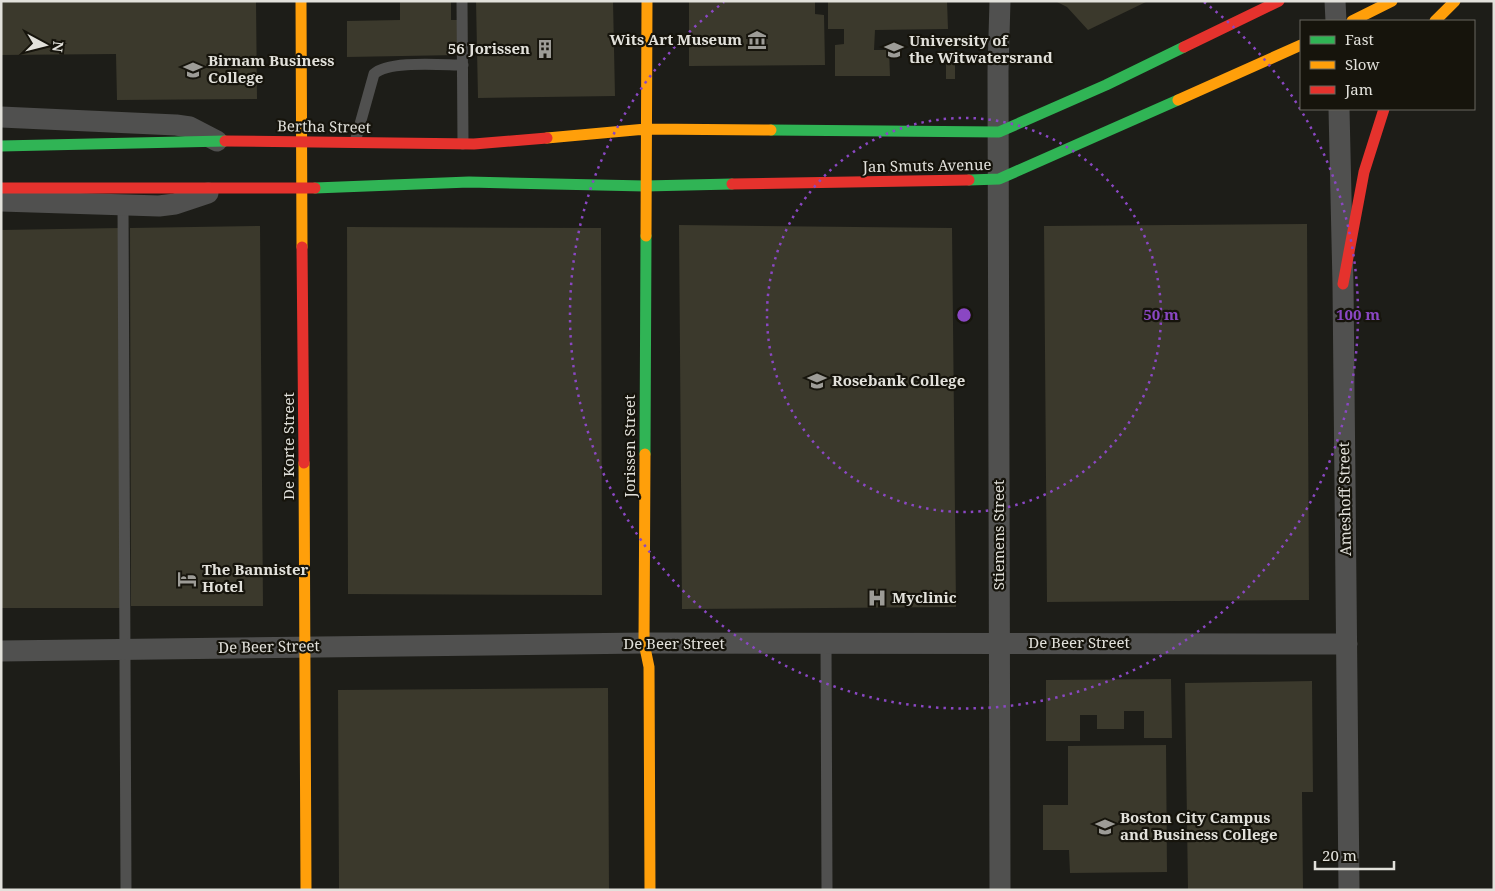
<svg xmlns="http://www.w3.org/2000/svg" width="1495" height="891" viewBox="0 0 1495 891" font-family="'Noto Serif',serif">
	<style>
		.building { fill: #3b392c }
		.lines { fill: none; stroke-linecap: round; stroke-linejoin: round }
		.lane { stroke: #50504f; stroke-width: 11 }
		.street { stroke: #50504f; stroke-width: 21 }
		.fast { stroke: #30b455; stroke-width: 11 }
		.slow { stroke: #ff9f0a; stroke-width: 11 }
		.jam { stroke: #e5322d; stroke-width: 11 }
		.ring { fill: none; stroke: #8a47c3; stroke-width: 2.5; stroke-dasharray: 2.5 5 }
		.labels { text-anchor: middle; stroke-width: 4.5; stroke-linejoin: round; paint-order: stroke }
		.poi-label { font-size: 15px; font-weight: bold; fill: #e2e1db; stroke: #16140c; text-anchor: start }
		.street-label { font-size: 15px; fill: #e2e1db; stroke: #16140c }
		.centre { fill: #8a47c3; stroke: #16140c; stroke-width: 2.5 }
		.ring-label { font-size: 15px; text-anchor: middle; font-weight: bold; fill: #8a47c3; stroke: #16140c; stroke-width: 4.5; stroke-linejoin: round; paint-order: stroke }
	</style>
	<rect width="100%" height="100%" fill="#1d1d18"/>
	<!-- building -->
	<path class="building" d="M1 1H256L257 99 117 100 116 54 1 55Z
		M400 1H451V20H458V55L347 57V21L400 20Z
		M476 1H613L615 96 478 98Z
		M689 1H815V14L824 15 825 65 689 66Z
		M828 1H947L948 29 875 30 874 50H889L890 76H835V45L844 44V29H828Z
		M1055 1H1148L1088 30 1067 7Z
		M946 61H955V79H946Z
		M1307 224 1309 600 1047 602 1044 226Z
		M679 225 952 228 956 607 682 609Z
		M260 226 263 606H131L130 228Z
		M347 227 601 228 602 595 348 594Z
		M120 228 122 608H1V230Z
		M1171 679 1172 738H1144V711H1124V729H1097V715H1080V741H1046V680Z
		M1312 681 1313 792H1302L1303 890H1188L1185 683Z
		M608 688 609 890H339L338 690Z
		M1166 745 1167 872 1070 873 1069 850H1043V805H1068V746Z"/>
	<g class="lines">
		<!-- lane -->
		<path class="lane" d="M462 1 463 144
			M355 142 374 74C388 60 443 65 463 65
			M123 205 126 890
			M826 643 827 890"/>
		<!-- street -->
		<path class="street" d="M1335 1 1336 21
			M1339 109 1343 284 1349 890
			M1 117 176 125 190 127 217 141
			M1 201 159 206 175 204 208 193
			M1 651 644 643 1347 644
			M1000 890 998 71 1000 1"/>
		<!-- fast -->
		<path class="fast" d="M771 130 999 132 1106 85 1184 47
			M1 146 225 141
			M969 180 999 179 1178 100
			M315 188 469 182 645 186 732 184
			M645 454 646 236"/>
		<!-- slow -->
		<path class="slow" d="M301 1 302 247
			M1352 21 1392 1
			M1435 21 1455 1
			M1178 100 1301 45
			M547 138 646 129 771 130
			M646 236 647 1
			M645 454 644 643 649 667 650 890
			M304 463 306 890"/>
		<!-- jam -->
		<path class="jam" d="M1184 47 1279 1
			M225 141 474 144 547 138
			M732 184 969 180
			M1 188H315
			M302 247 304 463
			M1343 284 1364 172 1384 109"/>
	</g>
	<!-- distance rings -->
	<g class="ring">
		<circle cx="964" cy="315" r="197"/>
		<path d="M1204 2A394 394 0 1 1 724 2"/>
	</g>
	<!-- icons -->
	<defs>
		<g id="museum-bare" transform="scale(1.5)"><path d="M0-6L6-3V-2H-6V-3ZM-5-1h2V3h-2ZM-1-1h2V3h-2ZM3-1h2V3H3ZM-6 4H6V6H-6Z" fill="#9d9c97" stroke="#16140c" stroke-width="2.5" paint-order="stroke"/></g>
		<g id="building-bare" transform="scale(1.5)"><path d="M-4-6H4V6H1V3H-1V6H-4ZM-2.5-4.3h1.7v1.8h-1.7ZM.8-4.3h1.7v1.8H.8ZM-2.5-1h1.7V.8h-1.7ZM.8-1h1.7V.8H.8Z" fill="#9d9c97" stroke="#16140c" stroke-width="2.5" paint-order="stroke"/></g>
		<g id="university-bare" transform="scale(1.5)"><path d="M0-5L7-2L0 1L-7-2ZM-4 1L0 2.5L4 1V4Q0 6-4 4Z" fill="#9d9c97" stroke="#16140c" stroke-width="2.5" paint-order="stroke"/></g>
		<g id="hotel-bare" transform="scale(1.5)"><path d="M-6-4.5h1.5V1H6V5H4.5V3h-9V5H-6ZM-4 0a1.8 1.8 0 1 1 3.6 0ZM.5 0V-2.5h3Q6-2.5 6 0Z" fill="#9d9c97" stroke="#16140c" stroke-width="2.5" paint-order="stroke"/></g>
		<g id="hospital-bare" transform="scale(1.5)"><path d="M-5-5h3v3.5h4V-5h3V5h-3V1.5h-4V5h-3Z" fill="#9d9c97" stroke="#16140c" stroke-width="2.5" paint-order="stroke"/></g>
	</defs>
	<g fill-rule="evenodd">
		<use href="#museum-bare" x="757" y="40"/>
		<use href="#building-bare" x="545" y="49"/>
		<use href="#university-bare" x="894" y="50"/>
		<use href="#university-bare" x="193" y="70"/>
		<use href="#university-bare" x="817" y="381"/>
		<use href="#hotel-bare" x="187" y="579"/>
		<use href="#hospital-bare" x="877" y="598"/>
		<use href="#university-bare" x="1105" y="827"/>
	</g>
	<g class="labels">
		<!-- poi labels -->
		<g class="poi-label">
			<text x="742" y="45" text-anchor="end">Wits Art Museum</text>
			<text x="909" y="46">University of<tspan x="909" dy="17">the Witwatersrand</tspan></text>
			<text x="530" y="54" text-anchor="end">56 Jorissen</text>
			<text x="208" y="66">Birnam Business<tspan x="208" dy="17">College</tspan></text>
			<text x="832" y="386">Rosebank College</text>
			<text x="202" y="575">The Bannister<tspan x="202" dy="17">Hotel</tspan></text>
			<text x="892" y="603">Myclinic</text>
			<text x="1120" y="823">Boston City Campus<tspan x="1120" dy="17">and Business College</tspan></text>
		</g>
		<!-- street labels -->
		<g class="street-label">
			<text transform="translate(324 127) rotate(1)" y="5">Bertha Street</text>
			<text transform="translate(927 166) rotate(-1)" y="5">Jan Smuts Avenue</text>
			<text transform="translate(289 446) rotate(-90)" y="5">De Korte Street</text>
			<text transform="translate(630 446) rotate(-90)" y="5">Jorissen Street</text>
			<text transform="translate(1345 499) rotate(-91)" y="5">Ameshoff Street</text>
			<text transform="translate(999 535) rotate(-90)" y="5">Stiemens Street</text>
			<text x="1079" y="648">De Beer Street</text>
			<text x="674" y="649">De Beer Street</text>
			<text transform="translate(269 647) rotate(-1)" y="5">De Beer Street</text>
		</g>
	</g>
	<circle cx="964" cy="315" r="8" class="centre"/>
	<g class="ring-label">
		<text x="1161" y="320">50 m</text>
		<text x="1358" y="320">100 m</text>
	</g>
	<!-- border -->
	<rect width="1495" height="891" fill="none" stroke="#e2e1db" stroke-width="5"/>
	<!-- legend -->
	<rect x="1300" y="20" width="175" height="90" fill="#16140c" stroke="#68665f"/>
	<rect x="1310" y="36" width="25" height="8" fill="#30b455" stroke="#68665f"/>
	<text x="1345" y="45" font-size="15" fill="#e2e1db">Fast</text>
	<rect x="1310" y="61" width="25" height="8" fill="#ff9f0a" stroke="#68665f"/>
	<text x="1345" y="70" font-size="15" fill="#e2e1db">Slow</text>
	<rect x="1310" y="86" width="25" height="8" fill="#e5322d" stroke="#68665f"/>
	<text x="1345" y="95" font-size="15" fill="#e2e1db">Jam</text>
	<!-- north arrow -->
	<g transform="translate(45 45) rotate(97)" stroke="#16140c" stroke-width="4" paint-order="stroke">
	<path d="M0-4L9 19L0 12L-9 19Z" fill="#e2e1db"/>
	<text y="-8" font-size="14" font-weight="bold" text-anchor="middle" fill="#e2e1db">N</text>
	</g>
	<!-- scale -->
	<path d="M1315 861v8h79v-8" fill="none" stroke="#e2e1db" stroke-width="2.5"/>
	<text x="1322" y="861" font-size="15" fill="#e2e1db" stroke="#16140c" stroke-width="4" paint-order="stroke">20 m</text>
</svg>
